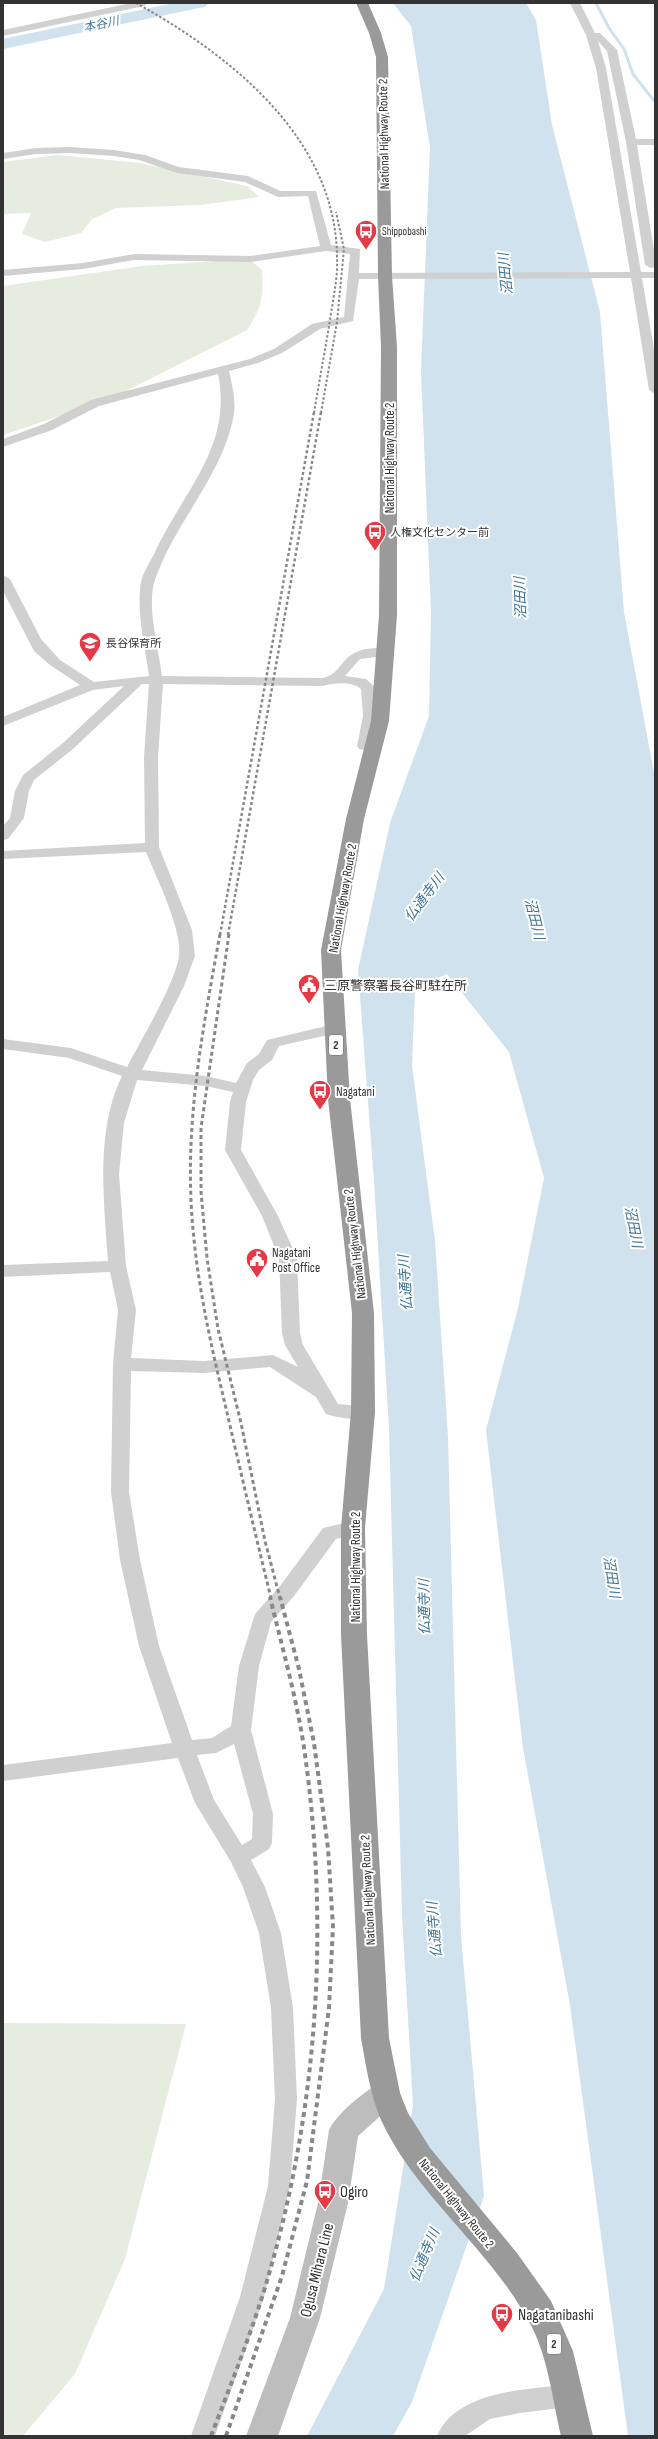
<svg xmlns="http://www.w3.org/2000/svg" width="658" height="2439" viewBox="0 0 658 2439" font-family="'Sofia Sans Condensed','Noto Sans JP',sans-serif">
	<style>
		.green { fill: #e6ecdf }
		.water { fill: #cfe2ee }
		.lines { fill: none; stroke-linecap: round; stroke-linejoin: round }
		.stream { stroke: #cfe2ee; stroke-width: 3 }
		.river { fill: #cfe2ee; fill-rule: evenodd }
		.street { fill: #d0d0d0; fill-rule: evenodd }
		.secondary { fill: #bdbdbd; fill-rule: evenodd }
		.highway { fill: #9a9a9a; fill-rule: evenodd }
		.rail-far3 { stroke: #888; stroke-width: 2; stroke-dasharray: 2.5 2; stroke-linecap: butt }
		.rail-far2 { stroke: #888; stroke-width: 2.5; stroke-dasharray: 3 2.5; stroke-linecap: butt }
		.rail-far1 { stroke: #888; stroke-width: 3; stroke-dasharray: 4 3; stroke-linecap: butt }
		.rail { stroke: #888; stroke-width: 4; stroke-dasharray: 5 4; stroke-linecap: butt }
		.labels { text-anchor: middle; stroke-width: 4; stroke-linejoin: round; paint-order: stroke }
		.far-poi-label { font-size: 11px; fill: #333; stroke: #fff; text-anchor: start }
		.far-water-label { font-size: 12px; font-style: italic; fill: #3f7597; stroke: #fff }
		.shield { fill: #fff; stroke: #707070; stroke-width: 1 }
		.shield-label { font-size: 12px; font-weight: bold; fill: #333 }
		.street-label { font-size: 13px; fill: #333; stroke: #fff }
		.poi-label { font-size: 13px; fill: #333; stroke: #fff; text-anchor: start }
		.water-label { font-size: 14px; font-style: italic; fill: #3f7597; stroke: #fff }
		.near-poi-label { font-size: 16px; fill: #333; stroke: #fff; text-anchor: start }
		.near-street-label { font-size: 16px; fill: #333; stroke: #fff }
	</style>
	<rect width="100%" height="100%" fill="#fff"/>
	<!-- green -->
	<path class="green" d="M58 155 140 163 247 186 259 197 201 205 116 208 92 219 81 233 45 242 22 234 31 213 3 214V162Z
		M249 259 262 270C264 297 262 307 247 330L110 399 3 435V286L142 266Z
		M3 2023 186 2024 125 2259 75 2374 23 2436H3Z"/>
	<!-- water -->
	<path class="water" d="M393 3H526L536 20 552 125 600 312 624 612 655 778V2436H628L570 2005 523 1748 486 1430 518 1308 544 1178 509 1052 447 974 415 988 412 1066 435 1241 448 1437 461 1936 484 2196 412 2402 393 2436H307L384 2289 413 2105 402 1915 389 1428 374 1181 358 970 390 823 429 716 431 612 421 371 430 148 411 26Z"/>
	<g class="lines">
		<!-- stream -->
		<path class="stream" d="M596 3 609 28 624 49 633 74 655 102"/>
		<!-- river -->
		<path class="river" d="M174 3H208L205 7 199 8 3 49V39Z"/>
		<!-- street -->
		<path class="street" d="M131 3H149L144 6 3 36V30Z
			M570 3H580L595 33H600L617 50 636 139H655V145H637L655 256V267L651 268 645 265 626 142 607 51 598 41 606 68 641 272H655V278H642L655 355V394L649 390 631 278 359 279 353 321 320 329 282 353 258 363 229 371C232 385 236 399 234 413 224 475 175 521 155 580 146 605 159 650 162 676L323 678C346 673 338 649 377 648 382 648 387 647 391 652L384 656 360 659 345 676 366 679 375 687 377 716 372 743 380 748 373 752 359 749 357 746 363 716 361 689C351 681 335 683 323 686L163 684 158 757 159 847 192 930 195 956 184 986 142 1070 206 1076 236 1083 247 1063 259 1054 267 1040 335 1024 341 1026 343 1029 341 1032 279 1046 272 1060 259 1070 253 1080 246 1102 241 1150 278 1216 297 1258 300 1333 303 1345 338 1404 369 1407 372 1412 369 1417C355 1421 340 1418 326 1414L316 1397 270 1367 204 1373 131 1371 129 1492 140 1560 159 1646 192 1740 212 1738 231 1726 239 1666 255 1614 280 1586 323 1528 353 1521 360 1523 362 1528 360 1533 336 1539 294 1596 271 1622 259 1666 251 1730 273 1814 272 1843 269 1849 251 1860 265 1887 281 1933 293 2008 297 2099 290 2186 264 2297 215 2436H191L240 2297 268 2186 275 2099 271 2008 259 1933 243 1887 231 1862 195 1803 178 1758 3 1781V1765L172 1743 139 1646 120 1560 111 1492 113 1364 118 1310 110 1272 3 1277V1265L108 1261C104 1202 95 1131 122 1076L69 1058 3 1049V1039L71 1048 127 1067C141 1040 175 984 179 956 183 931 156 877 146 852L3 859V851L145 843 144 757 149 684H142L73 749 34 780 29 791 24 818 8 839 3 840V826L10 818 15 791 23 775 63 743 124 686 93 690 3 726V717L80 685 50 665 34 651 3 591V575L10 579 41 639 60 660 94 682 149 676C145 646 136 613 141 582 143 572 151 561 155 552 183 491 233 447 218 374L99 406 52 430 3 447V439L44 424 91 400 250 359 274 349 312 324 344 317 350 254 326 251 250 262 134 260 83 269 3 276V270L83 263 134 254 250 256 320 246 308 196 278 197 245 182 177 173 139 160 114 156 70 153 36 154 3 159V153L36 148 70 147 114 150 145 155 179 167 248 176 280 191H316L331 245 360 249 359 273 630 272 596 68 586 35ZM137 1080 206 1086 233 1092 230 1102 225 1150 262 1216 279 1258 282 1333 285 1345 298 1367 273 1355 204 1361 131 1358 136 1310 126 1266 119 1174 124 1123ZM234 1744 253 1814 252 1839 242 1845 214 1800 197 1755 216 1753Z
			M568 2385 577 2388 580 2396 577 2404 568 2407 520 2413 490 2419 465 2436H437C456 2391 526 2389 568 2385Z"/>
		<!-- secondary -->
		<path class="secondary" d="M386 2080 396 2084 400 2093 396 2102 358 2136 348 2203 320 2318 278 2436H246L290 2318 318 2203 329 2130C337 2113 369 2087 386 2080Z"/>
		<!-- highway -->
		<path class="highway" d="M356 3H368L381 33 388 57 392 276 397 347V615L389 721 364 819 341 950 350 1099 374 1313 375 1412 365 1528 367 1635 389 2038 400 2093 408 2113 430 2148 517 2253 551 2301 573 2351 593 2436H561C552 2398 548 2354 528 2320 489 2248 415 2194 381 2120 370 2094 366 2066 361 2038L341 1635V1528L351 1412 352 1313 328 1099 321 950 346 819 371 721 379 615 381 347 378 276 376 57 369 33Z"/>
		<!-- rail-far3 -->
		<path class="rail-far3" d="M136 3C230 55 336 138 337 257 338 278 333 299 330 320 325 351 319 382 314 413
			M321 413 337 322 344 249 336 212"/>
		<!-- rail-far2 -->
		<path class="rail-far2" d="M220 935 314 412
			M228 935 321 412"/>
		<!-- rail-far1 -->
		<path class="rail-far1" d="M220 934C204 1022 187 1110 191 1200 194 1269 209 1337 225 1404 240 1469 255 1533 271 1598
			M229 934 201 1128V1192L207 1258 218 1329 241 1423 265 1541 280 1598"/>
		<!-- rail -->
		<path class="rail" d="M211 2436C229 2389 248 2342 263 2294 316 2122 330 1940 306 1762 299 1706 283 1651 270 1597
			M226 2436 282 2276 307 2181 329 2008 333 1927 328 1848 314 1743 299 1669 280 1597"/>
	</g>
	<!-- icons -->
	<defs>
		<g id="bus-pin" transform="scale(1.15)"><path d="M0 17L-7.5 6A9.5 9.5 0 1 1 7.5 6Z" fill="#e63946" stroke="#fff"/><path d="M-5-6H5V4H4V6H2V4H-2V6H-4V4H-5ZM-3.5-4V0h7V-4ZM-3.5 1.2v1.5H-2V1.2ZM2 1.2v1.5H3.5V1.2Z" fill="#fff"/></g>
		<g id="school-pin" transform="scale(1.15)"><path d="M0 17L-7.5 6A9.5 9.5 0 1 1 7.5 6Z" fill="#e63946" stroke="#fff"/><path d="M0-5L7-2L0 1L-7-2ZM-4 1L0 2.5L4 1V4Q0 6-4 4Z" fill="#fff"/></g>
		<g id="civic-pin" transform="scale(1.15)"><path d="M0 17L-7.5 6A9.5 9.5 0 1 1 7.5 6Z" fill="#e63946" stroke="#fff"/><path d="M-.6-6.5H3V-4.5H.6V-3L4-1V1h2V6H-6V1h2V-1L-.6-3ZM-1.2 2.5V6h2.4V2.5Z" fill="#fff"/></g>
	</defs>
	<g fill-rule="evenodd">
		<use href="#bus-pin" x="366" y="231"/>
		<use href="#bus-pin" x="375" y="532"/>
		<use href="#school-pin" x="90" y="643"/>
		<use href="#civic-pin" x="309" y="985"/>
		<use href="#bus-pin" x="320" y="1091"/>
		<use href="#civic-pin" x="257" y="1259"/>
		<use href="#bus-pin" x="325" y="2191"/>
		<use href="#bus-pin" x="502" y="2314"/>
	</g>
	<g class="labels">
		<!-- far-poi labels -->
		<g class="far-poi-label">
			<text x="382" y="235">Shippobashi</text>
			<text x="390" y="536">人権文化センター前</text>
			<text x="106" y="647">長谷保育所</text>
		</g>
		<!-- far-water labels -->
		<g class="far-water-label">
			<text transform="translate(101 24) rotate(-12)" y="4">本谷川</text>
		</g>
		<!-- shield labels -->
		<g class="shield">
			<rect x="329" y="1035" width="14" height="20" rx="3"/>
			<rect x="547" y="2334" width="14" height="20" rx="3"/>
		</g>
		<g class="shield-label">
			<text x="336" y="1049">2</text>
			<text x="554" y="2348">2</text>
		</g>
		<!-- street labels -->
		<g class="street-label">
			<text transform="translate(383 134) rotate(-91)" y="5">National Highway Route 2</text>
			<text transform="translate(389 458) rotate(-90)" y="5">National Highway Route 2</text>
			<text transform="translate(342 898) rotate(-80)" y="5">National Highway Route 2</text>
			<text transform="translate(354 1244) rotate(-97)" y="5">National Highway Route 2</text>
			<text transform="translate(355 1567) rotate(-90)" y="5">National Highway Route 2</text>
			<text transform="translate(367 1890) rotate(-93)" y="5">National Highway Route 2</text>
			<text transform="translate(457 2203) rotate(51)" y="5">National Highway Route 2</text>
		</g>
		<!-- poi labels -->
		<g class="poi-label">
			<text x="324" y="990">三原警察署長谷町駐在所</text>
			<text x="336" y="1096">Nagatani</text>
			<text x="272" y="1257">Nagatani<tspan x="272" dy="15">Post Office</tspan></text>
		</g>
		<!-- water labels -->
		<g class="water-label">
			<text transform="translate(505 274) rotate(-96)" y="5">沼田川</text>
			<text transform="translate(520 598) rotate(-92)" y="5">沼田川</text>
			<text transform="translate(424 897) rotate(-53)" y="5">仏通寺川</text>
			<text transform="translate(535 919) rotate(76)" y="5">沼田川</text>
			<text transform="translate(634 1227) rotate(79)" y="5">沼田川</text>
			<text transform="translate(405 1283) rotate(-94)" y="5">仏通寺川</text>
			<text transform="translate(612 1577) rotate(81)" y="5">沼田川</text>
			<text transform="translate(424 1607) rotate(-91)" y="5">仏通寺川</text>
			<text transform="translate(434 1930) rotate(-95)" y="5">仏通寺川</text>
			<text transform="translate(424 2255) rotate(-67)" y="5">仏通寺川</text>
		</g>
		<!-- near-poi labels -->
		<g class="near-poi-label">
			<text x="340" y="2197">Ogiro</text>
			<text x="518" y="2320">Nagatanibashi</text>
		</g>
		<!-- near-street labels -->
		<g class="near-street-label">
			<text transform="translate(316 2270) rotate(-76)" y="6">Ogusa Mihara Line</text>
		</g>
	</g>
	<!-- border -->
	<rect width="658" height="2439" fill="none" stroke="#333333" stroke-width="8"/>
</svg>
